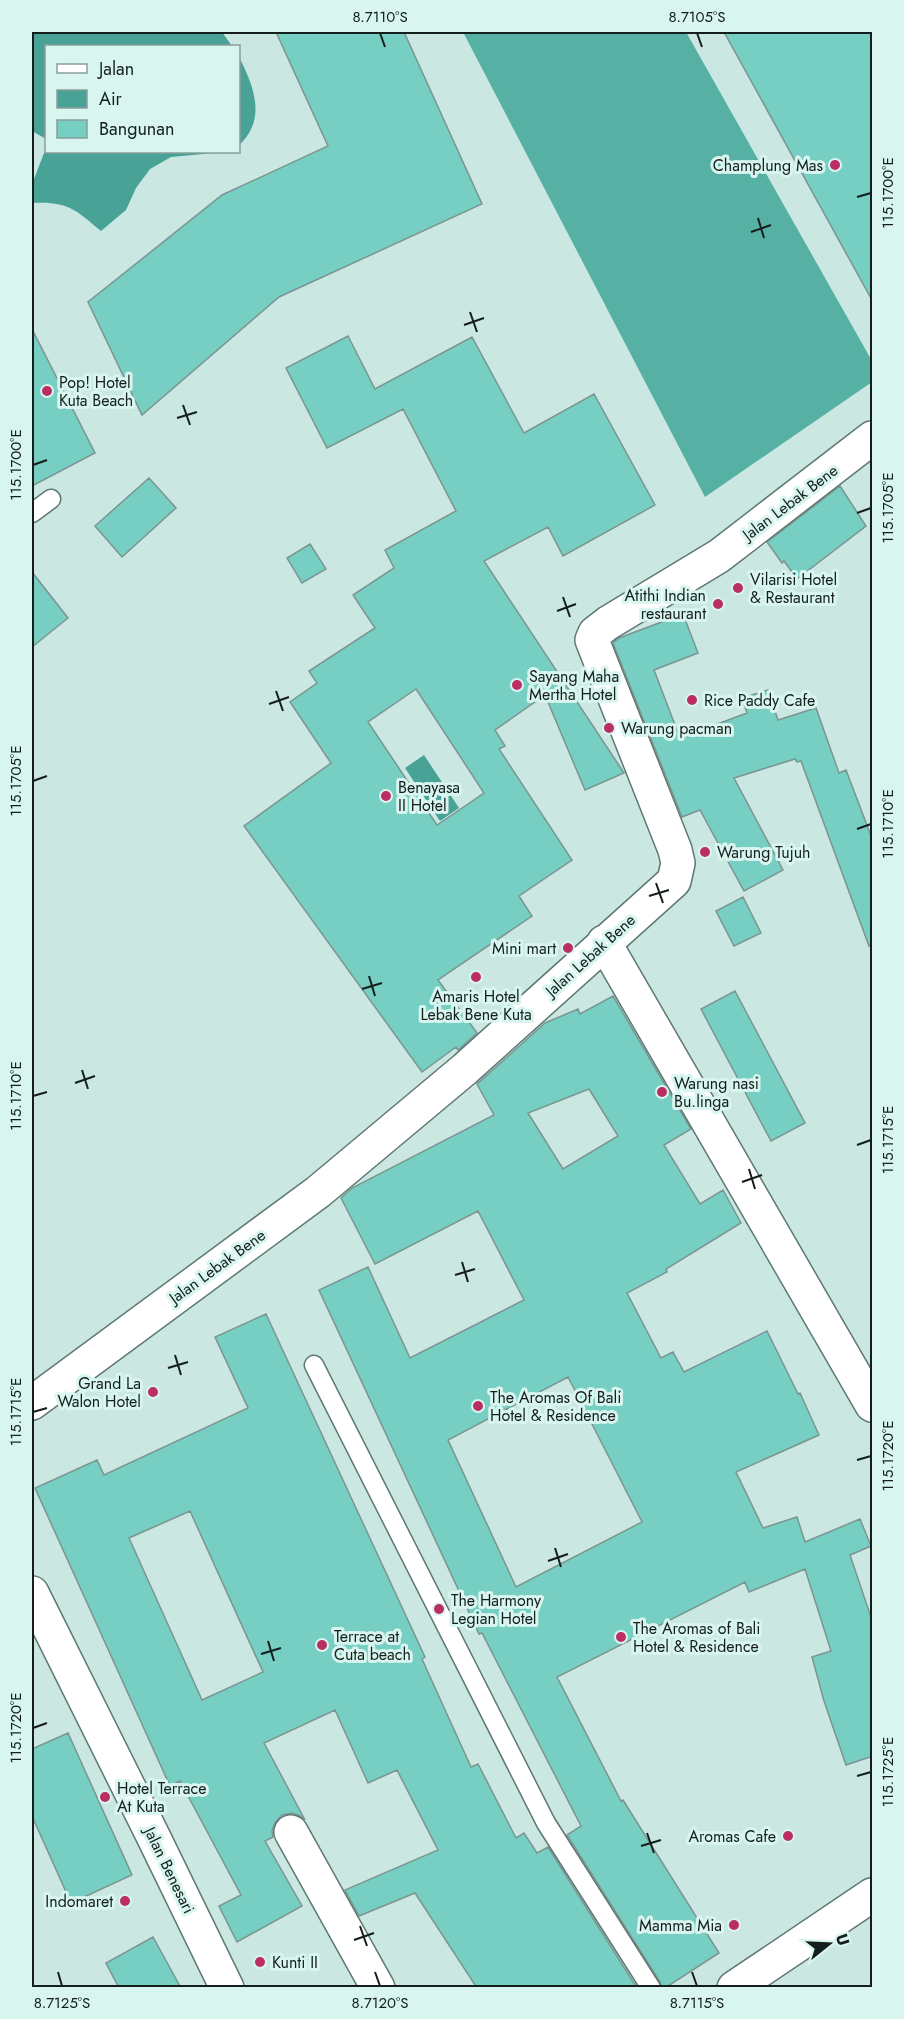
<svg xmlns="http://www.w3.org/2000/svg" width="904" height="2019" viewBox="0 0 904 2019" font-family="Jost,sans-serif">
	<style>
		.forest { fill: #56b0a3 }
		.water { fill: #48a296 }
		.building { fill: #76cfc2; stroke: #7b9590; stroke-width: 1.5; fill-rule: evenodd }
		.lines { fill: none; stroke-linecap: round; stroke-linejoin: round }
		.lane-casing { stroke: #5e7873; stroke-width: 21 }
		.street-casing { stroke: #5e7873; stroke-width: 36 }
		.secondary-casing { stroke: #5e7873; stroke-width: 36 }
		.lane { stroke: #fff; stroke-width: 18 }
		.street { stroke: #fff; stroke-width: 33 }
		.secondary { stroke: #fff; stroke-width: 33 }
		.ticks { fill: none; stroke: #141e1c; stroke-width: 2 }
		.poi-dot { fill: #bb2e63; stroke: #d8f5ef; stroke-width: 2 }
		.labels { text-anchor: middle; stroke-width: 6; stroke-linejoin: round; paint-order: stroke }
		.poi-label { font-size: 16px; fill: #141e1c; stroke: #d8f5ef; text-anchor: start }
		.street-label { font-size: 16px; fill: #141e1c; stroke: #d8f5ef }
		.neatline { fill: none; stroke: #141e1c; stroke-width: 2 }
		.ticks-label { font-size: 15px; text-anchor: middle; fill: #141e1c }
	</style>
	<rect width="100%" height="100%" fill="#cbe7e2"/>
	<!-- forest -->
	<path class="forest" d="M463 32H686L872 361V382L705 497Z"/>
	<!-- water -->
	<path class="water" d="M32 32H222L232 46H46V139L32 131Z
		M239 57C254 86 267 120 239 145Z
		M46 148V152H225L171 157 150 169 136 188 126 210 101 231C75 209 67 201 32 203V184Z
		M424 755 459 808 440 821 405 768Z"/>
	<!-- building -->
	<path class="building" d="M276 32H404L482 204 279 297 142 415 88 302 222 195 328 146Z
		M724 32H873V302Z
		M32 329 95 453 32 486Z
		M348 336 375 389 472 337 524 433 594 394 655 505 563 556 548 527 484 561 624 773 585 790 545 695 495 730 505 746 499 749 572 860 519 896 532 916 438 980 477 1033 458 1050 456 1047 422 1072 244 826 331 763 290 702 317 683 309 671 375 628 353 595 394 568 385 550 456 511 403 409 327 448 286 368ZM416 689 484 793 437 825 368 722Z
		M149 478 176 508 122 557 95 526Z
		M840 486 866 526 797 579 784 561 782 563 767 542Z
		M310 544 326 569 302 583 287 558Z
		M32 572 68 618 32 647Z
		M683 614 698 653 654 670 680 738 747 713 742 698 768 690 778 720 816 708 839 773 846 770 873 841V945L869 946 801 761 797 762 795 759 734 778 783 870 744 891 700 810 682 817 613 643 619 638Z
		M743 897 761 933 734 946 716 911Z
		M735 991 805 1123 771 1141 701 1009Z
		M613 996 691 1129 664 1145 700 1204 723 1190 741 1223 666 1269 667 1272 627 1293 661 1358 673 1352 684 1372 767 1331 798 1394 800 1393 819 1435 736 1472 763 1528 797 1517 805 1542 860 1519 871 1546 850 1555 873 1623V1756L846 1765 824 1701 812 1657 831 1651 805 1569 749 1592 745 1582 557 1677 621 1801 623 1800 719 1953 665 1988H662L660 1982 567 1835 581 1826 482 1633 479 1634 319 1290 368 1267 410 1358 524 1300 478 1211 375 1264 341 1198 352 1188 494 1115 477 1084 545 1023 578 1009 580 1014ZM589 1089 618 1136 563 1169 528 1113ZM568 1377 642 1522 516 1587 448 1440Z
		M266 1314 425 1657 422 1659 471 1767 478 1764 516 1838 524 1833 537 1853 548 1847 637 1988H477L415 1893 359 1916 345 1890 438 1850 397 1770 368 1783 335 1710 264 1743 305 1820 300 1816 292 1813 282 1815 275 1823 272 1831 273 1837 265 1841 302 1906 237 1942 219 1906 241 1895 180 1781 170 1786 35 1488 97 1460 104 1475 248 1408 215 1337ZM190 1511 263 1672 202 1700 129 1538Z
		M68 1733 132 1875 71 1903 32 1816V1749Z
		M153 1937 181 1988H119L106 1963Z"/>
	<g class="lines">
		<!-- lane casing -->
		<g class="lane-casing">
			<path id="lane" d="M32 513 51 499
				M314 1365 546 1823 651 1988"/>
		</g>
		<!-- street casing -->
		<g class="street-casing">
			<path id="street" d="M604 942 872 1405
				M32 1403 318 1192 465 1069 674 881 678 863 675 850 592 640 595 633 608 623 719 556 872 438
				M32 1593 154 1838 227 1988
				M291 1832 378 1988"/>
		</g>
		<!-- secondary casing -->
		<g class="secondary-casing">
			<path id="secondary" d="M734 1988 872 1895"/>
		</g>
		<!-- lane -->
		<use href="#lane" class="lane"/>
		<!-- street -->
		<use href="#street" class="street"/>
		<!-- secondary -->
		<use href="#secondary" class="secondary"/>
	</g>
	<!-- ticks -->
	<path class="ticks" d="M380 33 385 47M697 33 702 47M857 197 871 193M758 218 764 238M751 232 771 225M470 312 477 332M464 325 484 318M183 405 190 425M177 418 197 412M33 465 47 460M857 513 871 508M563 597 570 617M557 611 576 604M276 691 283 711M269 704 289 697M33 781 47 776M857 829 871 824M656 883 663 903M649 896 669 890M369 976 375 996M362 989 382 983M82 1070 88 1089M75 1083 95 1076M33 1096 47 1092M857 1145 871 1140M749 1169 755 1189M742 1182 762 1175M462 1262 468 1282M455 1275 475 1269M175 1355 181 1375M168 1368 188 1362M33 1412 47 1408M857 1460 871 1456M555 1548 561 1567M548 1561 568 1554M268 1641 274 1661M261 1654 281 1648M33 1728 47 1723M857 1776 871 1772M647 1833 654 1853M641 1846 661 1840M360 1926 367 1946M354 1940 374 1933M58 1972 62 1986M375 1972 380 1986M692 1972 697 1986"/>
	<!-- markers -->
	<g class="poi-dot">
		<circle cx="835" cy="165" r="6"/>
		<circle cx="47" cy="391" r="6"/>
		<circle cx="738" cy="588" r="6"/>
		<circle cx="718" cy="604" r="6"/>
		<circle cx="517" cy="685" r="6"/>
		<circle cx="692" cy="700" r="6"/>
		<circle cx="609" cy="728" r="6"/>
		<circle cx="386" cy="796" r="6"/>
		<circle cx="705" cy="852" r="6"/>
		<circle cx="568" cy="948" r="6"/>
		<circle cx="476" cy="977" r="6"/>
		<circle cx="662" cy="1092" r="6"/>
		<circle cx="153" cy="1392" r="6"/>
		<circle cx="478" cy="1406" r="6"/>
		<circle cx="439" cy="1609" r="6"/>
		<circle cx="621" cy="1637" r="6"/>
		<circle cx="322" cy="1645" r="6"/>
		<circle cx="105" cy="1797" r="6"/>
		<circle cx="788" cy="1836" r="6"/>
		<circle cx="125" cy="1901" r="6"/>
		<circle cx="734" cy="1925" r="6"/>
		<circle cx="260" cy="1962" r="6"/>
	</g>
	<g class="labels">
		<!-- poi labels -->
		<g class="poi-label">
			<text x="823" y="171" text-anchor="end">Champlung Mas</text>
			<text x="59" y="388">Pop! Hotel<tspan x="59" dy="18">Kuta Beach</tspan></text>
			<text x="750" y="585">Vilarisi Hotel<tspan x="750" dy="18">&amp; Restaurant</tspan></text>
			<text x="706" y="601" text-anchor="end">Atithi Indian<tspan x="706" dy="18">restaurant</tspan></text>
			<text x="529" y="682">Sayang Maha<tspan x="529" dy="18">Mertha Hotel</tspan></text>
			<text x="704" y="706">Rice Paddy Cafe</text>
			<text x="621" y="734">Warung pacman</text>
			<text x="398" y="793">Benayasa<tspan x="398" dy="18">II Hotel</tspan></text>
			<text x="717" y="858">Warung Tujuh</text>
			<text x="556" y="954" text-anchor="end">Mini mart</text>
			<text x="476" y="1002" text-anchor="middle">Amaris Hotel<tspan x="476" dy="18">Lebak Bene Kuta</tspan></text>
			<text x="674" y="1089">Warung nasi<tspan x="674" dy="18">Bu.linga</tspan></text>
			<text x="141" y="1389" text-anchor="end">Grand La<tspan x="141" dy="18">Walon Hotel</tspan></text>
			<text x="490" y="1403">The Aromas Of Bali<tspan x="490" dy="18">Hotel &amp; Residence</tspan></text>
			<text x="451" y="1606">The Harmony<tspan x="451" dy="18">Legian Hotel</tspan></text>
			<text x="633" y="1634">The Aromas of Bali<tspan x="633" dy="18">Hotel &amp; Residence</tspan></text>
			<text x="334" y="1642">Terrace at<tspan x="334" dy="18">Cuta beach</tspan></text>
			<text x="117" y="1794">Hotel Terrace<tspan x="117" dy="18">At Kuta</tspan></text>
			<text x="776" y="1842" text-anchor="end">Aromas Cafe</text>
			<text x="113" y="1907" text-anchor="end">Indomaret</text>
			<text x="722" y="1931" text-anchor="end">Mamma Mia</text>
			<text x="272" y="1968">Kunti II</text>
		</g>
		<!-- street labels -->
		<g class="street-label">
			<text transform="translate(790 502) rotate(-37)" y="6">Jalan Lebak Bene</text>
			<text transform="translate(590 955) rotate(-42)" y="6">Jalan Lebak Bene</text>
			<text transform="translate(217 1266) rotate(-36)" y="6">Jalan Lebak Bene</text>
			<text transform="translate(170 1870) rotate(64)" y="6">Jalan Benesari</text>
		</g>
	</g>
	<!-- border -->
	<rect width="904" height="2019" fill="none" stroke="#d8f5ef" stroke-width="66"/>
	<!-- legend -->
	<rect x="45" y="45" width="195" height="108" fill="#d8f5ef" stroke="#8a9f9b" stroke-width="1.5"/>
	<rect x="57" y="64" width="30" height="9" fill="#ffffff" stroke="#8a9f9b" stroke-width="1.5"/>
	<text x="99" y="75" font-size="18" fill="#141e1c">Jalan</text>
	<rect x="57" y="90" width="30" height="18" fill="#48a296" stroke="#8a9f9b" stroke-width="1.5"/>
	<text x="99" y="105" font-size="18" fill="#141e1c">Air</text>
	<rect x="57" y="120" width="30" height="18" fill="#76cfc2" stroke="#8a9f9b" stroke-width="1.5"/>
	<text x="99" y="135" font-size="18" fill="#141e1c">Bangunan</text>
	<!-- north arrow -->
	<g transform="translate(829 1944) rotate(72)" stroke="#d8f5ef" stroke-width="4.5" paint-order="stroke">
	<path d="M0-4.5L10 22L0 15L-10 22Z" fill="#141e1c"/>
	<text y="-9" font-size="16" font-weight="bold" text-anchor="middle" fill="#141e1c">U</text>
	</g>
	<rect x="33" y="33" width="838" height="1953" class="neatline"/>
	<g class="ticks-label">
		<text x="380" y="22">8.7110°S</text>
		<text x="697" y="22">8.7105°S</text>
		<text transform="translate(888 193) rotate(-90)" y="5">115.1700°E</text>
		<text transform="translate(16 465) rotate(-90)" y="5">115.1700°E</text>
		<text transform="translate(888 508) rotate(-90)" y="5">115.1705°E</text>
		<text transform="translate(16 781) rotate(-90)" y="5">115.1705°E</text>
		<text transform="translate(888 824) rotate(-90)" y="5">115.1710°E</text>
		<text transform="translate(16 1096) rotate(-90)" y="5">115.1710°E</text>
		<text transform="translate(888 1140) rotate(-90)" y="5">115.1715°E</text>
		<text transform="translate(16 1412) rotate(-90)" y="5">115.1715°E</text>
		<text transform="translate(888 1456) rotate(-90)" y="5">115.1720°E</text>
		<text transform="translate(16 1728) rotate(-90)" y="5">115.1720°E</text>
		<text transform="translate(888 1772) rotate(-90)" y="5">115.1725°E</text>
		<text x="62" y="2008">8.7125°S</text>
		<text x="380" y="2008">8.7120°S</text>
		<text x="697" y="2008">8.7115°S</text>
	</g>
</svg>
